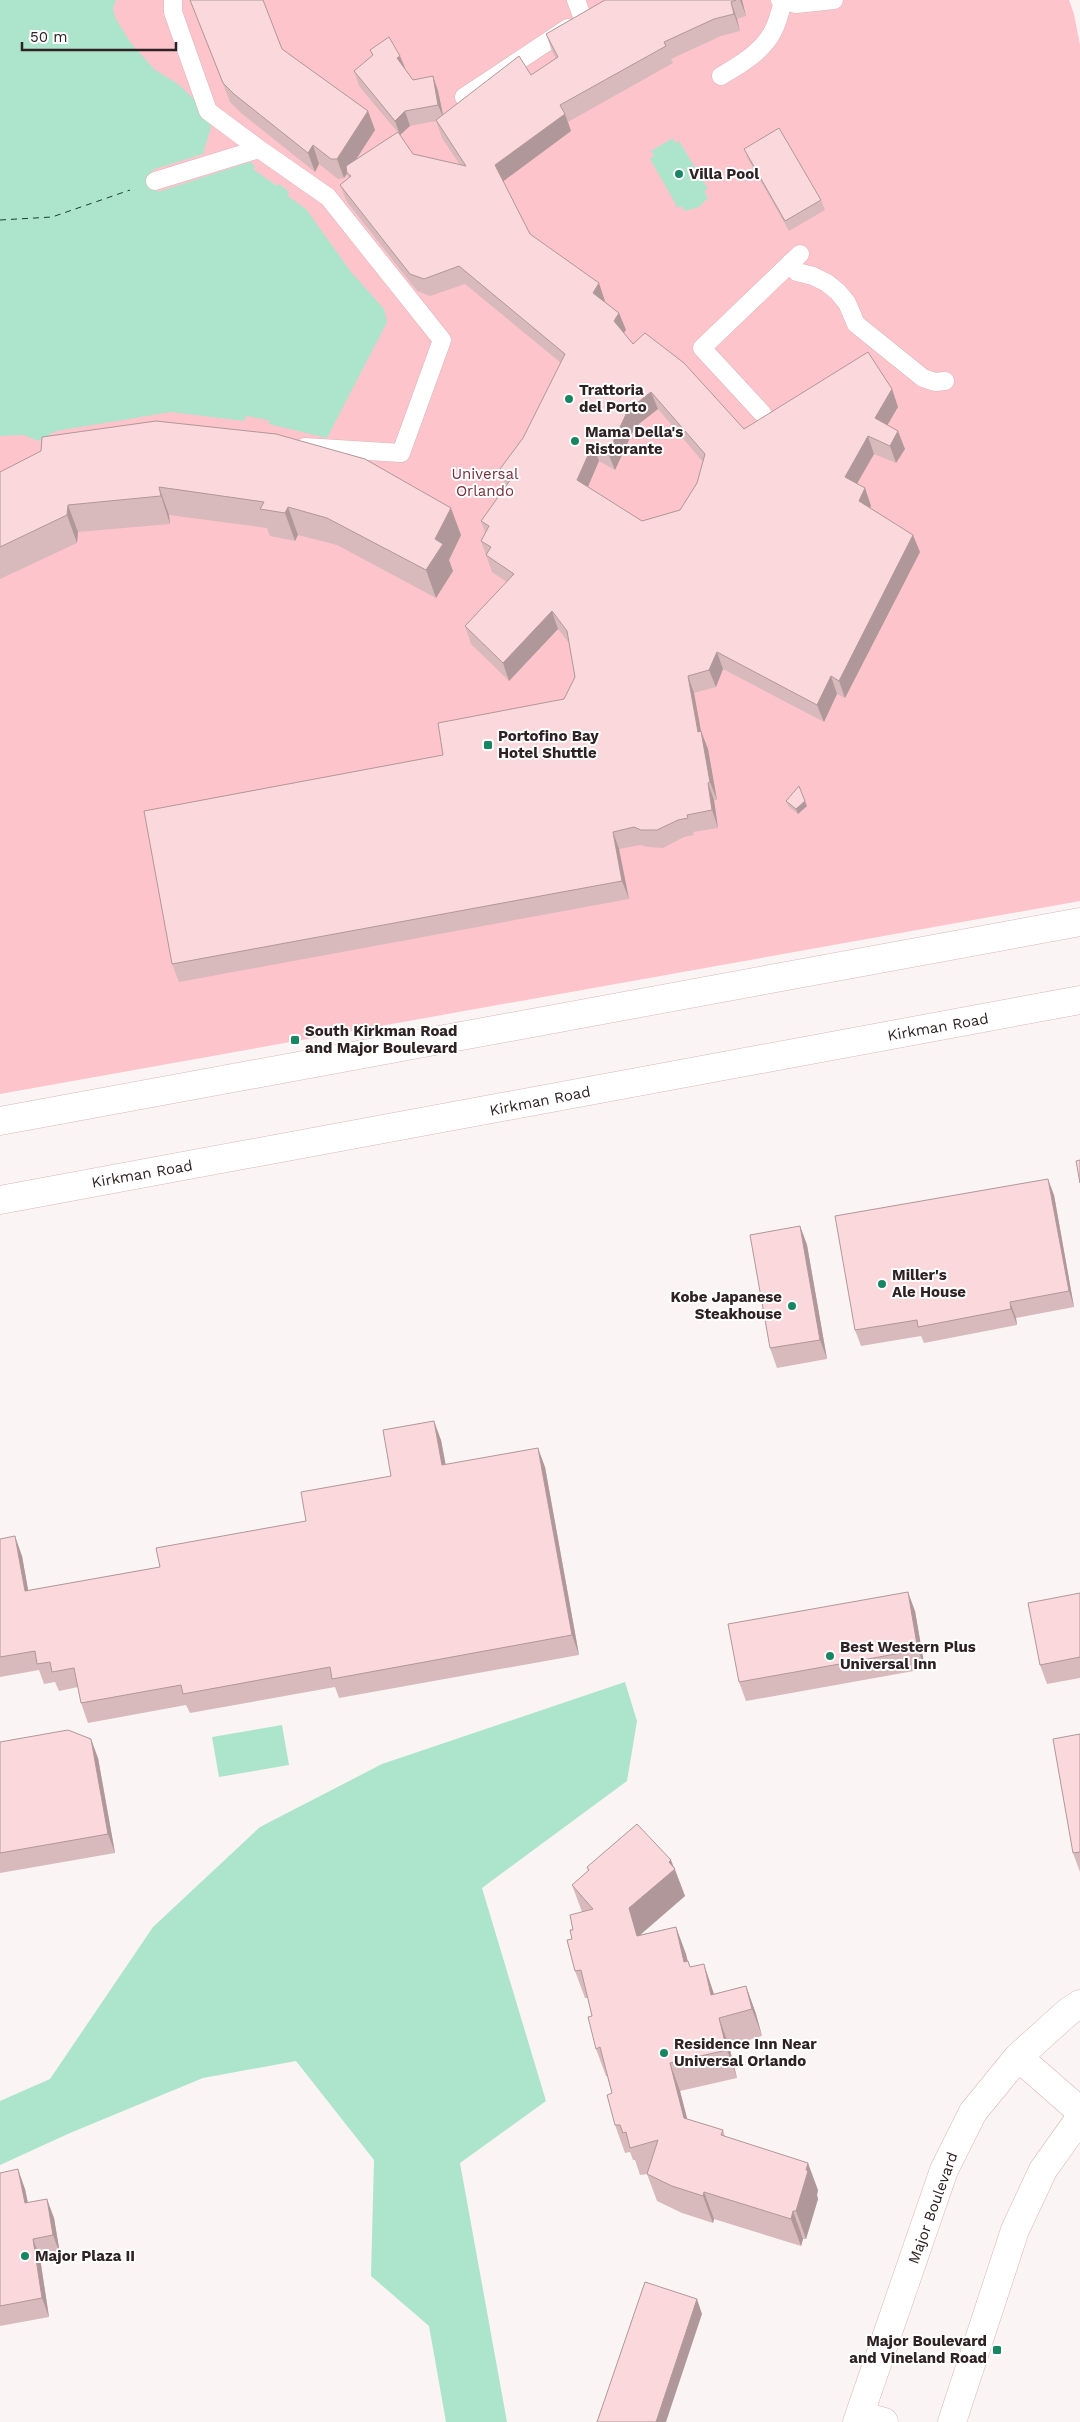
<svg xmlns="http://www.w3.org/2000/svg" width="1080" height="2422" viewBox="0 0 1080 2422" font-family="'Work Sans',sans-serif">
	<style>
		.green { fill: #fec4cb }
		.water { fill: #ace5cc }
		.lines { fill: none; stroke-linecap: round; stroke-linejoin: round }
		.ferry { stroke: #134231; stroke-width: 1; stroke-dasharray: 6 5; stroke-linecap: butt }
		.pedestrian-casing { stroke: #d9b6ba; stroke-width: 19 }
		.tertiary-casing { stroke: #d9b6ba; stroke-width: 29 }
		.primary-casing { stroke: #d9b6ba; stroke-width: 29 }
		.pedestrian { stroke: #fff; stroke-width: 18 }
		.tertiary { stroke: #fff; stroke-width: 28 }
		.primary { stroke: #fff; stroke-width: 28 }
		.wall { fill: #d8babc; fill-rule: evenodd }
		.shaded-wall { fill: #b09799 }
		.building { fill: #fbd8db; stroke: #b09799; fill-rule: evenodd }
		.poi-dot { fill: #188663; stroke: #fff; stroke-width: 2 }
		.labels { text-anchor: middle; stroke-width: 4; stroke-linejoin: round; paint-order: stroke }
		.poi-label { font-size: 15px; font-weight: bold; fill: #2f2224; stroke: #fff; text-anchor: start }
		.park-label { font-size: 15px; fill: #742f3c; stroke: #fff }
		.street-label { font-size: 15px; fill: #2f2224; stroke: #fff }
	</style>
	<rect width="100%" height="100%" fill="#fbf4f4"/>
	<!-- green -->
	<path class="green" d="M0 0H1069L1074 14 1080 45V901L0 1094Z"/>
	<!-- water -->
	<path class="water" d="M0 0H116L113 8 115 17 130 42 155 70 178 84 199 104 211 127 203 154 152 170 158 192 250 162 255 166 253 169 277 186 279 184 289 192 288 196 306 209 351 272 384 309 387 322 327 438 269 424V420L246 416 244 421 171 412 56 431 38 441 24 435 0 436Z
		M673 138 675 143 679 141 708 189 704 191 708 198 699 207 685 211 681 206 678 208 650 159 654 156 651 151Z
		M625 1682 637 1721 627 1781 482 1888 546 2101 460 2163 507 2422H446L429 2326 371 2276 374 2160 296 2061 203 2078 70 2133 0 2165V2101L50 2079 153 1927 260 1827 382 1764Z
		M282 1725 289 1765 219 1777 212 1737Z"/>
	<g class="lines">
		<!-- ferry -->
		<path class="ferry" d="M0 220 52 217 130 190"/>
		<!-- pedestrian casing -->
		<g class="pedestrian-casing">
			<path id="pedestrian" d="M173 0V12L208 111 259 149
				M576 0 583 19
				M780 0 796 4 834 0
				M721 76C741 64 764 51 774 29 778 21 780 11 783 2
				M464 97 568 28
				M155 181 259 149 328 197 442 340 401 453 305 447
				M790 263 797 272 813 276 827 283 838 292 847 303 856 324 923 378 935 382 945 381
				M762 413 702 348 800 254"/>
		</g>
		<!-- tertiary casing -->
		<g class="tertiary-casing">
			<path id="tertiary" d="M1018 2057 1080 2111
				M860 2415 884 2422
				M857 2422 944 2170 973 2112 1018 2057 1068 2012 1080 2004
				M952 2422 1015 2230 1043 2170 1080 2118"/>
		</g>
		<!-- primary casing -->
		<g class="primary-casing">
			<path id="primary" d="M0 1121 1080 922
				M0 1200 1080 1000"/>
		</g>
		<!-- pedestrian -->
		<use href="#pedestrian" class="pedestrian"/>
		<!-- tertiary -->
		<use href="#tertiary" class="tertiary"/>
		<!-- primary -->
		<use href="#primary" class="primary"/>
	</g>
	<!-- wall -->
	<path class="wall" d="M190 0H263L282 49 368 111 375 130 357 158 413 154 460 165 442 138 436 121 410 126 400 135 359 86 354 71 373 56 370 50 405 69 413 80 433 76 438 91 443 115 531 75 556 59 552 51 546 34 605 0H742L746 16 737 19 740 31 721 36 671 59 673 63 568 122 571 131 503 181 530 234 605 301V302L619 313 626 330 624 333 633 344 744 429 892 389 898 407 887 425 905 449 896 463 874 454 857 484 865 488 871 506 870 508 920 552 845 698 837 694 824 722 723 669 716 687 694 693 701 731 708 749 717 800H714L718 828 693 832 694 835 684 837 663 848 648 847 640 845 619 849 629 899 179 982 172 964 443 755 564 699 575 677 569 643 558 629 509 681 471 644 465 626 507 582 492 572 481 541 485 532 481 521 506 486 500 469 523 438 561 363 465 284 430 296 417 291 347 202 340 185 349 178 347 174 344 178 338 179 319 164 315 172 241 113 230 102ZM658 409 703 462 697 483 680 510 642 521 588 487 599 461 615 470 635 427Z
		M744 149 821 200 825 210 789 231 748 159Z
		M41 451 461 535 449 560 453 571 436 598 337 545 298 535 295 541 270 536 267 528 169 515 170 524 78 532 77 543 0 579V472Z
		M786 801 807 806 798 814 788 806Z
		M1054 1195 1074 1307 1016 1318 1017 1325 924 1343 921 1336 861 1346 855 1330Z
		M800 1226 807 1245 827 1359 777 1368 770 1348Z
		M441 1440 446 1465 545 1467 579 1655 339 1698 335 1687 190 1713 186 1705 88 1723 81 1703 78 1687 59 1691 55 1682 44 1684 39 1670 0 1677V1539L22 1556 28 1591 160 1567 306 1521 391 1476Z
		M1080 1593V1678L1047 1684 1040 1665Z
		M915 1611 925 1669 746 1701 739 1682Z
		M1080 1734V1872L1073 1853Z
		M0 1742 98 1758 115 1853 0 1873Z
		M587 1867H674L675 1869 685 1896 639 1935 676 1927 690 1967 713 1991 714 1994 746 1986 756 2014 762 2036 729 2046 737 2078 680 2091 687 2119 723 2130 725 2136 818 2190 817 2195 818 2199 806 2239H803L801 2246 714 2219 713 2223 682 2213 657 2201 647 2174 640 2175 635 2160H633L630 2152 625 2153 615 2125 612 2093 607 2076H606L596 2049 592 2016 588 1998H585L575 1971 572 1939 573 1930 582 1912 572 1885 588 1871Z
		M0 2173 25 2189 28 2203 54 2218 60 2254 40 2258 49 2317 0 2326Z"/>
	<!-- shaded-wall -->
	<path class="shaded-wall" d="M740 0H742L746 16Z
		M731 2 737 19 740 31 734 14Z
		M400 56 406 70 397 58Z
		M433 76 438 91 444 119 438 105Z
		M368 111 375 130 344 178 337 159Z
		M405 111 410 126 400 135 395 121Z
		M565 114 571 131 501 183 495 165Z
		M313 145 319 164 315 172 308 153Z
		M599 283 605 301 599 310 593 293Z
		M619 313 626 330 620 338 614 321Z
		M892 389 898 407 881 436 875 418Z
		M651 392 658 409 635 427 615 470 608 453 628 410Z
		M898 431 905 449 896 463 890 446Z
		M868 436 874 454 851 494 845 477Z
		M593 444 599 461 583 498 577 480Z
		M159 487 169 515 170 524 161 496Z
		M865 488 871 506 865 519 859 501Z
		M68 505 78 532 77 543 67 515Z
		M288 507 298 535 295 541 285 513Z
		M451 508 461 535 449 560 453 571 436 598 426 570 435 539Z
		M913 535 920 552 845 698 839 681Z
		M552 611 558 629 509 681 503 663Z
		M717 652 723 669 716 687 709 670Z
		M688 676 694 693 702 737 701 731 708 749 717 800 710 782 698 732Z
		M831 676 837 694 824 722 817 705Z
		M708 783 714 800 718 828 712 810Z
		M805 801 807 806 798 814 796 809Z
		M613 832 619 849 629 899 622 881Z
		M1048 1179 1054 1195 1074 1307 1069 1291Z
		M800 1226 807 1245 827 1359 820 1340Z
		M1010 1302 1016 1318 1017 1325 1011 1309Z
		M434 1421 441 1440 449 1485 442 1465Z
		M538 1448 545 1467 579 1655 572 1635Z
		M15 1536 22 1556 32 1611 25 1591Z
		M908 1592 915 1611 925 1669 918 1650Z
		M91 1739 98 1758 115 1853 108 1834Z
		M671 1860 685 1896 639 1936H637L629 1908Z
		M676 1927 686 1954 694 1989 684 1962Z
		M704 1964 713 1991 720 2018 711 1995Z
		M746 1986 756 2014 762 2036 752 2009Z
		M719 2018 729 2046 737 2078 727 2050Z
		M670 2063 680 2091 694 2145 684 2118Z
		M808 2163 818 2190 817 2195 818 2199 806 2239 796 2211Z
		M18 2169 25 2189 32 2223 25 2203Z
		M704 2192 714 2219 713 2223 703 2196Z
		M47 2199 54 2218 60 2254 53 2235Z
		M793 2211 803 2239 801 2246 791 2219Z
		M33 2239 40 2258 49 2317 42 2298Z
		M697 2299 702 2314 666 2422H656Z"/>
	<!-- building -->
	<path class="building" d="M190 0H263L282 49 368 111 337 159H331L313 145 308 153 234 94 223 83Z
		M605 0H736L731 2 734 14 714 19 664 42 666 46 560 105 565 114 495 165 530 234 599 283 593 293 619 313 614 321 633 344 645 333 684 363 744 429 868 352 892 389 875 418 898 431 890 446 868 436 845 477 865 488 859 501 913 535 839 681 831 676 817 705 717 652 709 670 688 676 698 732 701 731 710 782 708 783 712 810 687 815 688 818 678 820 657 830H641L634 827 613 832 622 881 172 964 144 811 443 755 438 723 564 699 575 677 567 631 552 611 503 663 465 626 514 574 486 555 491 547 481 541 489 526 481 521 511 479 500 469 523 438 565 354 459 266 424 279 410 274 340 185 351 176 347 173 346 166 398 132 413 154 466 166 436 120 519 56 531 75 558 57 546 34ZM651 392 705 454 697 483 680 510 642 521 577 480 593 444 608 453 628 410Z
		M389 37 400 56 397 58 413 80 433 76 438 105 405 111 395 121 354 71 373 55 370 50Z
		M779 128 821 200 785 221 744 149Z
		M156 421 276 434 365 459 451 508 435 539 443 544 426 570 327 518 288 507 285 513 260 509 264 502 159 487 161 496 68 505 67 515 0 547V472L41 451 42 437Z
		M799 786 805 801 796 809 786 801Z
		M1080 1160V1183L1076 1161Z
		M1048 1179 1069 1291 1010 1302 1011 1309 918 1327 917 1320 855 1330 835 1216Z
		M800 1226 820 1340 770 1348 750 1235Z
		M434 1421 442 1465 538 1448 572 1635 332 1679 330 1667 183 1694 181 1685 81 1703 74 1668 52 1672 50 1662 37 1664 35 1651 0 1657V1539L15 1536 25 1591 160 1567 156 1548 306 1521 301 1492 391 1476 383 1430Z
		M908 1592 918 1650 739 1682 728 1624Z
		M1080 1593V1657L1040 1665 1028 1603Z
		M68 1730 91 1739 108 1834 0 1853V1742Z
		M1080 1734V1852L1073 1853 1053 1739Z
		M637 1824 671 1860 669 1862 675 1869 629 1908 637 1936 676 1927 684 1962 688 1961 690 1967 704 1964 711 1995 746 1986 752 2009 719 2018 727 2050 670 2063 684 2118 723 2130 721 2135 808 2163 806 2170 808 2171 796 2211H793L791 2219 704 2192 703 2196 672 2186 647 2174 658 2140 630 2148 626 2132 623 2133 620 2125H615L607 2095 612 2093 600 2047 596 2049 588 2017 592 2016 581 1970 575 1971 567 1940 572 1939 570 1930H573L570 1915 593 1909 572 1885 589 1870 587 1867Z
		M18 2169 25 2203 47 2199 53 2235 33 2239 42 2298 0 2306V2173Z
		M645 2282 697 2299 656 2422H597Z"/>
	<!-- markers -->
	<g class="poi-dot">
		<circle cx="679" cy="174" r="5"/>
		<circle cx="569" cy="399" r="5"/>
		<circle cx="575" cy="441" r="5"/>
		<rect x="483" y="740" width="10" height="10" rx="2.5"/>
		<rect x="290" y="1035" width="10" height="10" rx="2.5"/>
		<circle cx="882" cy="1284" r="5"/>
		<circle cx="792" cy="1306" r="5"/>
		<circle cx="830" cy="1656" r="5"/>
		<circle cx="664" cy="2053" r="5"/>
		<circle cx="25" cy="2256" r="5"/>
		<rect x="992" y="2345" width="10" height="10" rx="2.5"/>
	</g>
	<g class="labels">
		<!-- poi labels -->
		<g class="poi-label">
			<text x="689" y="179">Villa Pool</text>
			<text x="579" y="395">Trattoria<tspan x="579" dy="17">del Porto</tspan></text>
			<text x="585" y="437">Mama Della's<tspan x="585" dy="17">Ristorante</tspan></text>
			<text x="498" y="741">Portofino Bay<tspan x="498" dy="17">Hotel Shuttle</tspan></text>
			<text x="305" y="1036">South Kirkman Road<tspan x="305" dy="17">and Major Boulevard</tspan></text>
			<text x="892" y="1280">Miller's<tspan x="892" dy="17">Ale House</tspan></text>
			<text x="782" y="1302" text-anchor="end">Kobe Japanese<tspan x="782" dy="17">Steakhouse</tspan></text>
			<text x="840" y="1652">Best Western Plus<tspan x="840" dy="17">Universal Inn</tspan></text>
			<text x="674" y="2049">Residence Inn Near<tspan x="674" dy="17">Universal Orlando</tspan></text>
			<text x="35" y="2261">Major Plaza II</text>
			<text x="987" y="2346" text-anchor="end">Major Boulevard<tspan x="987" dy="17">and Vineland Road</tspan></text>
		</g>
		<!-- park labels -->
		<g class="park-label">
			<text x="485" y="479">Universal<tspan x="485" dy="17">Orlando</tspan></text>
		</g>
		<!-- street labels -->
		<g class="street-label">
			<text transform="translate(938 1027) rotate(-10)" y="5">Kirkman Road</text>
			<text transform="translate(540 1101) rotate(-11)" y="5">Kirkman Road</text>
			<text transform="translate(142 1174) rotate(-10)" y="5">Kirkman Road</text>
			<text transform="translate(933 2208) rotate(-70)" y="5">Major Boulevard</text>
		</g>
	</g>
	<!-- scale -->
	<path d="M22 42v8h154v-8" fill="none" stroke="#2f2224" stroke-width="2.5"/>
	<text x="30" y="42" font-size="15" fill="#2f2224" stroke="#ffffff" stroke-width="4" paint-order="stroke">50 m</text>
</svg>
